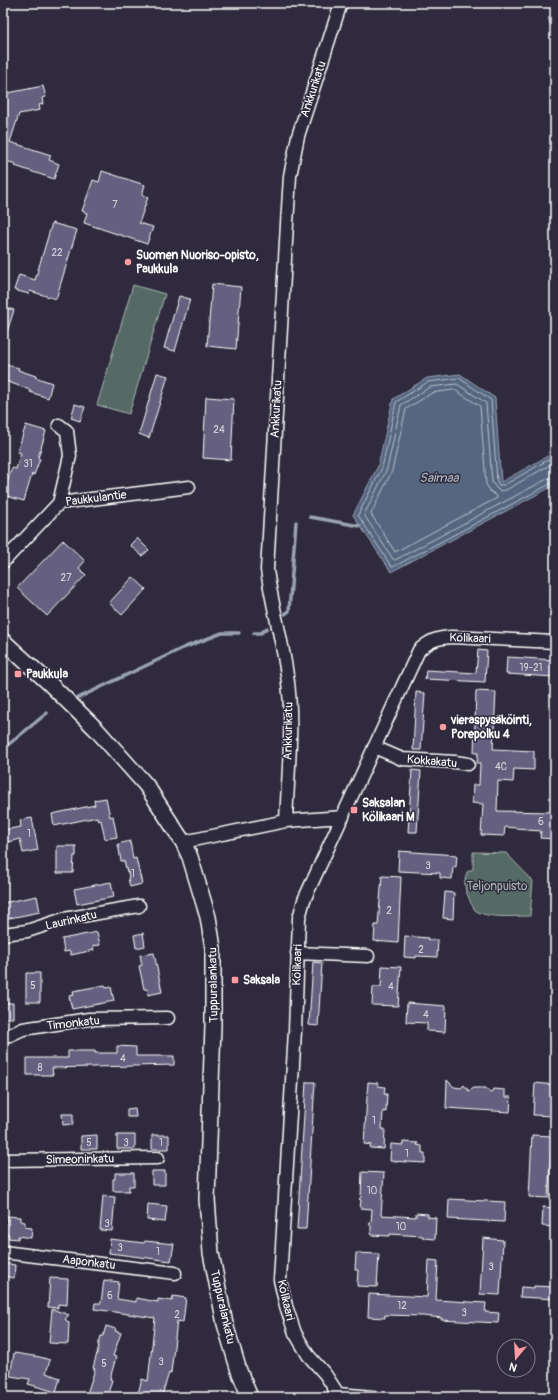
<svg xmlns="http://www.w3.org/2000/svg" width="558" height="1400" viewBox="0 0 558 1400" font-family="Pangolin,sans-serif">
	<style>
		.green { fill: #546a65; stroke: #aab4b2 }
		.water { fill: #556680; stroke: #99a3b3 }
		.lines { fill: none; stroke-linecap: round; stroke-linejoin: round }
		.shore { stroke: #bbc2cc; stroke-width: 1 }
		.stream { stroke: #99a3b3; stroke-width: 3.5 }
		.building { fill: #65617f; stroke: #fff }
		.minor-casing { stroke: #fff; stroke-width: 15 }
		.tertiary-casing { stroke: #fff; stroke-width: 18 }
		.minor { stroke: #2f2a3d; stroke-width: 12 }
		.tertiary { stroke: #2f2a3d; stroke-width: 15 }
		.poi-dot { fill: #ff9aa2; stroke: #2f2a3d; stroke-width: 1.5 }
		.labels { text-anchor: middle; stroke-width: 3; stroke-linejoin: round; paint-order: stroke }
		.number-label { font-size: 10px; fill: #d8d8df }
		.street-label { font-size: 12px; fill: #fff; stroke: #2f2a3d }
		.poi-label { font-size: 12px; font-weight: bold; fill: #fff; stroke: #2f2a3d; text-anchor: start }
		.park-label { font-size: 12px; fill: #aab4b2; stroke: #2f2a3d }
		.water-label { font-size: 13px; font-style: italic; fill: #b2bac6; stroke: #2f2a3d }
	</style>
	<rect width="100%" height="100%" fill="#2f2a3d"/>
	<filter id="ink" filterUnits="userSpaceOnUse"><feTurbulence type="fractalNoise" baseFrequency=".025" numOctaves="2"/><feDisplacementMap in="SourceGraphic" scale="8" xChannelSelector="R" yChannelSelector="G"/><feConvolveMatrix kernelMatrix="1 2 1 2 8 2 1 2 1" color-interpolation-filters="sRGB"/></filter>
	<g filter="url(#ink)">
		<!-- green -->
		<path class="green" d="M133 285 165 294 129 414 97 405Z
			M473 852 506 853 533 881 530 916C516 916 485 919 475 910 472 906 470 901 468 896 464 888 464 880 467 872L473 869Z"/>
		<!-- water -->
		<path class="water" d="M555 16V40L548 18Z
			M460 374 495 398 501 482 555 452V485L391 572 353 515 378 466 393 399 427 378Z"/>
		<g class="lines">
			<!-- shore -->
			<path class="shore" d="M455 390 480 406 486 484 490 491 497 496V498L395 552 371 514 392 471 406 409 432 393Z
				M555 456 504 485H499L497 481 491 400 459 378 428 382 396 402 382 468 358 515 391 566 393 567 552 483 555 482
				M555 462 506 490 501 491 497 489 492 482 486 403 457 384 430 387 401 405 387 469 364 515 393 559 395 560 549 478 555 477"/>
			<!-- stream -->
			<path class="stream" d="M310 517 360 526
				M285 614 289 611 296 522
				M254 633H261L267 628
				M78 698 183 648 222 633H239
				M3 749 47 713"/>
		</g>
		<!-- building -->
		<path class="building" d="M43 86 46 97 42 98 43 104 39 105 40 110 19 114 10 142 51 155 49 160 59 164 54 179 15 166 16 164 3 160V94Z
			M102 171 145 185 142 195 148 197 139 223 153 227 147 244 84 223 87 213 82 211 93 180 99 182Z
			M52 223 77 230 56 299 30 291 29 294 14 290 19 275 35 280Z
			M212 284 241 287 236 349 207 346Z
			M179 296 190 299 175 351 164 348Z
			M3 307 14 310 5 338 3 337Z
			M3 364 19 368 18 370 36 376 35 377 52 383 48 398 30 392V390L3 380Z
			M157 373 168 376 149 438 139 434Z
			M206 397 234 399 231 460 203 458Z
			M75 404 85 407 80 421 71 418Z
			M26 425 46 431 38 458 40 459 34 475 32 474 24 501 3 495 12 468 16 469 21 453 17 452Z
			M137 538 149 550 142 556 130 545Z
			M63 540 85 561 79 568 86 575 47 616 17 588Z
			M133 577 146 589 122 615 109 603Z
			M478 650 487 651 485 682 425 679 426 670 476 673Z
			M507 657 555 660V677L506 674Z
			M476 691 496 692 493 749 534 751V770L514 769 513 782 498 781 497 811 555 812V839L540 838 541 831 527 830V829L505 827 504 836 481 835 483 804 472 803 473 785H479L480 763H477L478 753H474Z
			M416 692 425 693 421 750H413Z
			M412 770 421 771 417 832H408Z
			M106 798 110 817 113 816 117 837 105 839 101 820 98 821 97 817 54 826 52 814 95 805 94 800Z
			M32 818 38 850 23 853 20 839 3 843V830L21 827 20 820Z
			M130 841 133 859 136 858 142 884 130 887 128 878H129L128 872H127L124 861H121L118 844Z
			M57 846H76V856H74L73 873H57Z
			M399 851 457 855 456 867H453L452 879 440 878V873L398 871Z
			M382 876 401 877 398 943 374 941 375 925H378Z
			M111 882 114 897 77 904 74 889Z
			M445 892 454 893 453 919 443 918Z
			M37 896 40 912 5 919 3 903Z
			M97 932 100 945 93 946 94 950 71 955 70 951 64 952 62 939Z
			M143 933 145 946 136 948 134 935Z
			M405 936 428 938V940H438L437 957 416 956V958L404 957Z
			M154 953 162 992 148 995 147 989H144L139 966 142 965 140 955Z
			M313 962 322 963 318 1026 309 1025Z
			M382 966 401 967 398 1006 372 1005 373 987H381Z
			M26 973H40V1002H26Z
			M105 985 106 988 111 987 114 1001 72 1009 69 996 74 995 73 991Z
			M3 1003H13V1018H3Z
			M407 1003 446 1006 445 1032 427 1031V1023L406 1022Z
			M117 1046 136 1047V1056H174V1065L52 1068 53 1075H27V1058H68V1051H95V1053H117Z
			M447 1080 454 1087 461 1088 464 1085 469 1091 474 1088H486L490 1093 494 1089 505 1090V1097H511L510 1112 446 1108Z
			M306 1082H315L306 1229H297Z
			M368 1082 378 1083V1086L385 1087 384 1094H387L386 1112 383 1111 382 1129H385L384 1149 370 1148 371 1145 364 1144Z
			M535 1083 555 1085 553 1116 533 1115Z
			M135 1108 136 1117H127V1109Z
			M62 1114H73V1124L63 1125Z
			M97 1135V1149H81V1136Z
			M117 1135H135V1149H117Z
			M152 1135H169V1149H152Z
			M532 1135 552 1136 548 1198 529 1197Z
			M403 1142 418 1143 417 1145 422 1146V1153H425V1163L390 1161 391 1144 403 1145Z
			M152 1171H165V1185H152Z
			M362 1172 384 1173 381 1215 416 1217V1213L428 1214V1217L436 1218 435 1239 423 1238V1236L390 1234V1236L371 1235V1226L369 1224 371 1223 372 1209 360 1208 361 1200 359 1199 361 1197Z
			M115 1173H134V1186H129V1191H113V1179H115Z
			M103 1196 115 1197 112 1231 100 1230Z
			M449 1199 505 1202 504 1222 448 1219Z
			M148 1204 167 1206 165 1222 147 1220Z
			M543 1207 555 1208V1227L542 1226Z
			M7 1216 20 1217V1221L25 1222V1227L32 1228 31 1238 18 1236V1239L8 1238 9 1235 5 1234Z
			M483 1238 503 1240 500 1295 480 1294Z
			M110 1239 144 1243 145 1241 174 1244 171 1261 109 1253Z
			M356 1253 379 1254 377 1287 357 1286 358 1270H355Z
			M429 1260 438 1261 436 1300 486 1303 485 1312 499 1313 498 1323 441 1320 442 1318 423 1316 385 1315V1318L368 1317 369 1294 427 1297Z
			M3 1263 15 1265 14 1278 3 1276Z
			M50 1278 68 1279 67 1305 58 1304V1308L48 1307Z
			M104 1280 119 1282 117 1299 136 1302V1298L158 1302V1299L172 1301 173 1296 186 1298 183 1322 177 1321 171 1373H169L162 1395 159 1394 158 1397H137L142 1379 148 1381 155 1318 94 1309 95 1303H101Z
			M534 1286 555 1287V1299L520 1297 521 1287 534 1288Z
			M52 1309 69 1315 65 1319 69 1323 68 1344 49 1343Z
			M106 1326 116 1329 115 1331 121 1333 113 1356 116 1357 110 1379 112 1380 107 1397H86L95 1369 93 1368 99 1346H98L101 1336H103Z
			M14 1353 40 1357 50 1360 46 1373 60 1378 56 1392 28 1384 30 1379 10 1376Z"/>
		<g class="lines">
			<!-- minor casing -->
			<g class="minor-casing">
				<path id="minor" d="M59 425 67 431 70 456 59 503
					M3 562 59 503 189 487
					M374 747 402 759 455 762 468 764
					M286 821C288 774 294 721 287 675 282 639 272 605 267 570L287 224 290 176 298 136 341 3
					M183 842 286 821 343 817
					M3 934 27 931 64 919 139 906
					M297 953 368 956
					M3 1036 10 1035 23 1029 89 1019 168 1018
					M3 1160 158 1158
					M3 1252 175 1273
					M338 1394 325 1374 308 1355 295 1333 286 1306 280 1280 295 1031 299 918 304 900 419 650C431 640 437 638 452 637L555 642
					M332 1397 338 1394 373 1397"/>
			</g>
			<!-- tertiary casing -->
			<g class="tertiary-casing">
				<path id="tertiary" d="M3 641 47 681 96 729 146 785 183 842 190 857 208 917 213 948V1026L207 1199 211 1253 225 1324 239 1371 250 1397"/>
			</g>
			<!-- minor -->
			<use href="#minor" class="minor"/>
			<!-- tertiary -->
			<use href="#tertiary" class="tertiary"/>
		</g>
	</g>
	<!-- markers -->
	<g class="poi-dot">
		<circle cx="128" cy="262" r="4"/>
		<rect x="14" y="670" width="8" height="8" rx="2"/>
		<circle cx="443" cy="727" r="4"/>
		<rect x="350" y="806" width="8" height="8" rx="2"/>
		<rect x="231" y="976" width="8" height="8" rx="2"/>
	</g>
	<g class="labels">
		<!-- number labels -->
		<g class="number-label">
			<text x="115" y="208">7</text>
			<text x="57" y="256">22</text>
			<text x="219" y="433">24</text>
			<text x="28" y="467">31</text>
			<text x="66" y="581">27</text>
			<text x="531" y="671">19-21</text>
			<text x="501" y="770">4C</text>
			<text x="541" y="825">6</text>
			<text x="29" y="837">1</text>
			<text x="428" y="869">3</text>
			<text x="133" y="877">1</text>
			<text x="389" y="914">2</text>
			<text x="421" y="953">2</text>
			<text x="33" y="989">5</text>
			<text x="391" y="990">4</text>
			<text x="426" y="1018">4</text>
			<text x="123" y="1062">4</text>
			<text x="40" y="1071">8</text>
			<text x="374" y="1124">1</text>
			<text x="89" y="1146">5</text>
			<text x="126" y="1146">3</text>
			<text x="161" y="1146">1</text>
			<text x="407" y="1157">1</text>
			<text x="372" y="1194">10</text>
			<text x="107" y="1227">3</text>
			<text x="401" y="1230">10</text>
			<text x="120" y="1251">3</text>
			<text x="158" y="1255">1</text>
			<text x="491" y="1270">3</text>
			<text x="110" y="1299">6</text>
			<text x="402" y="1309">12</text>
			<text x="464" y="1316">3</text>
			<text x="177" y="1318">2</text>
			<text x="161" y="1365">3</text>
			<text x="104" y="1367">5</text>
		</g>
		<!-- street labels -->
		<g class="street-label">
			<text transform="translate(313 89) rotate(-72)" y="4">Ankkurikatu</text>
			<text transform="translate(276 409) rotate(-87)" y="4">Ankkurikatu</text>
			<text transform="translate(96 498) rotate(-7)" y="4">Paukkulantie</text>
			<text transform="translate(470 638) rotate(2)" y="4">Kölikaari</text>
			<text transform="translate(288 731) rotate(-89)" y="4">Ankkurikatu</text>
			<text transform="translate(432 761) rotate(5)" y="4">Kokkakatu</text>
			<text transform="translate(71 920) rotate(-13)" y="4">Laurinkatu</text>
			<text transform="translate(297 965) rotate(-88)" y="4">Kölikaari</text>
			<text transform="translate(213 985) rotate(-91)" y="4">Tuppuralankatu</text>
			<text transform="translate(73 1023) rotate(-6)" y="4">Timonkatu</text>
			<text transform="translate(80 1159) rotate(-1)" y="4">Simeoninkatu</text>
			<text transform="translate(89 1262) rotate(7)" y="4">Aaponkatu</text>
			<text transform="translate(286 1300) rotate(77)" y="4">Kölikaari</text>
			<text transform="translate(223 1307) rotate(77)" y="4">Tuppuralankatu</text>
		</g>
		<!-- poi labels -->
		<g class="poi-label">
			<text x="136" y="259">Suomen Nuoriso-opisto,<tspan x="136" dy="14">Paukkula</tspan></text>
			<text x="26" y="678">Paukkula</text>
			<text x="451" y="724">vieraspysäköinti,<tspan x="451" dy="14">Porepolku 4</tspan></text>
			<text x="362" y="807">Saksalan<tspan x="362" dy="14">Kölikaari M</tspan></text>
			<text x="243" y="984">Saksala</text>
		</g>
		<!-- park labels -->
		<g class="park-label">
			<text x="497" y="890">Teljonpuisto</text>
		</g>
		<!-- water labels -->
		<g class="water-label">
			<text x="439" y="482">Saimaa</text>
		</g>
	</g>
	<!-- margin -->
	<rect width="558" height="1400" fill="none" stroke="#2f2a3d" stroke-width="16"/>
	<rect x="8" y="8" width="542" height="1384" fill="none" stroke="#fff" stroke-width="1.5" filter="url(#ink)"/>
	<!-- north arrow -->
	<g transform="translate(516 1358) rotate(198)"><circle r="19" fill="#2f2a3d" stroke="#827f8b"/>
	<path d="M0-3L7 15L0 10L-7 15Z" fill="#ff9aa2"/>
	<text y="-6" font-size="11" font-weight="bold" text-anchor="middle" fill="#ffffff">N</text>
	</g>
</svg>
